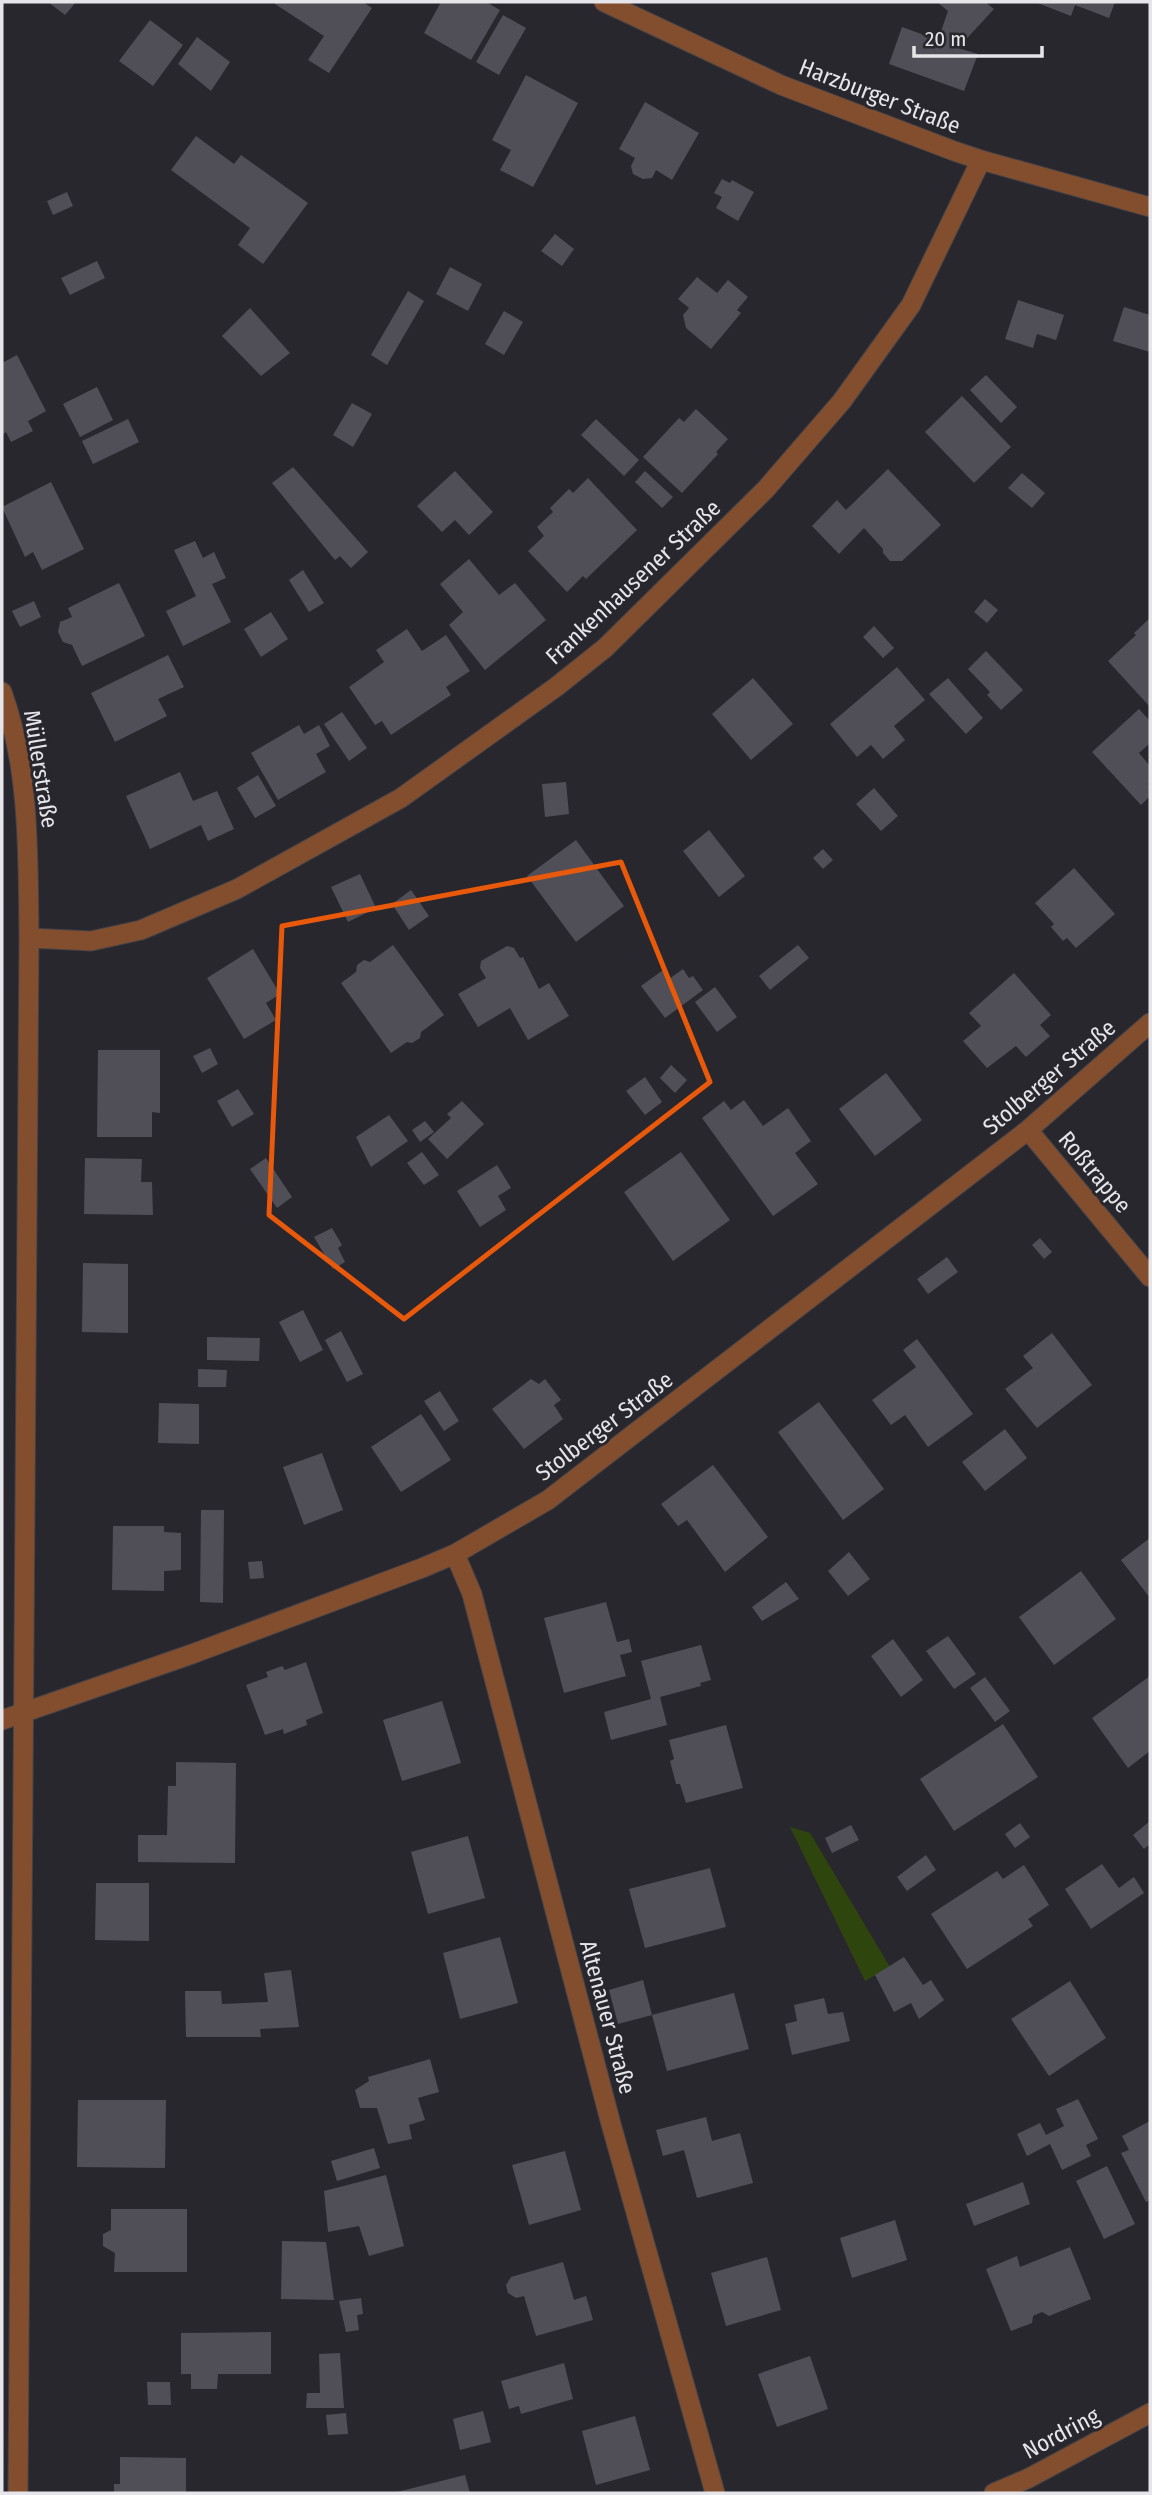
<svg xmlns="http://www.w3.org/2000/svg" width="1152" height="2495" viewBox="0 0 1152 2495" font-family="'Fira Sans Condensed',sans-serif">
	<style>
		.green { fill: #2f450e }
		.building { fill: #504f57 }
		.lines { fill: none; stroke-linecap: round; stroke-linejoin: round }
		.minor-casing { stroke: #434248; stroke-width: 21 }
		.minor { stroke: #824e2e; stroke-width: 19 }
		.marked { fill: none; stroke: #e8590c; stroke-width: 5; stroke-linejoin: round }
		.labels { text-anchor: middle; stroke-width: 6; stroke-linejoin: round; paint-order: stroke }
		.street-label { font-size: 23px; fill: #e6e6ea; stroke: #28272e }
	</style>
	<rect width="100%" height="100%" fill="#28272e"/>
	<!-- green -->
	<path class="green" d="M790 1827 810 1833 890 1967 865 1981Z"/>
	<!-- building -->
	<path class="building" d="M48 2H76L65 15Z
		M272 2H363L372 8 329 73 308 60 324 36Z
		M441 2H486L500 10 471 60 424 33Z
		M937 2H985L994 9 958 48 978 54 964 91 889 64 902 27 938 40 948 11Z
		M1035 2H1115L1109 18 1075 5 1071 16Z
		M503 15 526 28 499 75 476 62Z
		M150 20 183 45 153 86 119 61Z
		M197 37 230 62 211 91 178 64Z
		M526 75 578 103 533 187 500 170 511 150 492 140Z
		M645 102 699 133 672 180 656 170 652 178 643 179 633 174 631 166 635 158 619 149Z
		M196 136 234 164 241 155 308 203 263 264 238 245 250 228 171 170Z
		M722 179 730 183 732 180 754 192 738 221 716 208 722 197 714 193Z
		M67 192 73 206 53 215 47 201Z
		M555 234 574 249 562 266 541 251Z
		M97 261 105 278 70 295 61 278Z
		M450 267 482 284 468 311 436 294Z
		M697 277 717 293 728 280 748 297 737 310 741 313 711 349 686 328 683 315 689 308 678 299Z
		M408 291 424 301 387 365 371 355Z
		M1018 300 1064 315 1056 340 1037 334 1033 348 1005 339Z
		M1124 307 1150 315V352L1113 341Z
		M250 308 290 353 261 376 222 336Z
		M504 311 523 322 504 355 485 344Z
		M17 355 46 411 28 421 33 431 11 442 6 432 2 435V363Z
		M986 375 1017 407 1001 423 970 390Z
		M97 387 113 420 80 437 63 404Z
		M962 396 1011 447 974 483 925 432Z
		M352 403 372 414 353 447 333 435Z
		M696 409 728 439 716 452 718 454 682 493 643 457 679 418 684 422Z
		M128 419 139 442 93 464 82 441Z
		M596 419 639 460 624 476 581 435Z
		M293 467 368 552 351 568 340 556 335 560 272 483Z
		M888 469 941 525 902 561H890L883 553V549L864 528 839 554 812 526 837 500 846 510Z
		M455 471 493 512 469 535 455 520 442 532 417 506Z
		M645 471 673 497 662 508 635 482Z
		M1022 473 1045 493 1032 508 1008 488Z
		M588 478 637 530 586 579 583 576 567 592 528 551 544 536 537 527 553 512 550 508 569 489 573 493Z
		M51 482 84 549 42 570 33 552 25 557 2 507Z
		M195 541 203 558 214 552 226 578 212 584 231 622 183 646 166 611 196 596 174 550Z
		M469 559 499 595 515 583 546 620 485 670 449 625 463 612 440 584Z
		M303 570 324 603 309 612 289 580Z
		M119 583 145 636 82 666 72 645 63 642 58 632 60 622 72 617 68 608Z
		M985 599 998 610 987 623 974 612Z
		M34 601 41 617 20 627 12 611Z
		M271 612 288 639 261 657 244 629Z
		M1150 618V707L1108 661 1136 635 1134 633Z
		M874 626 894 648 883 658 863 637Z
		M407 629 422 651 446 635 470 671 446 687 451 695 391 735 382 721 375 725 349 687 384 662 376 650Z
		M986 651 1023 690 1001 710 987 695 990 692 968 669Z
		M168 655 184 687 158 699 167 716 115 742 91 693Z
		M897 667 925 700 894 726 905 740 883 759 871 745 857 757 830 724Z
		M753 678 793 724 751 760 712 714Z
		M948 678 983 718 966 734 929 694Z
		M1139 709 1150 721V743L1139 753 1150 766V782L1148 784 1150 786V796L1141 805 1092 752Z
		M342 712 367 748 349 761 324 724Z
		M299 725 304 734 319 725 330 746 316 754 326 772 278 800 251 753Z
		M180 772 193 801 217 791 234 829 208 841 201 825 150 849 126 796Z
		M258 775 276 806 255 818 237 788Z
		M566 782 569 814 545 817 542 784Z
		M874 788 898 816 881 831 856 804Z
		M709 830 745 876 719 897 683 851Z
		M576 840 624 906 576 942 527 876Z
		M823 849 833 860 823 869 813 858Z
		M1074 868 1115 914 1076 948 1067 938 1063 941 1051 927 1054 924 1035 903Z
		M360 874 376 908 348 922 331 887Z
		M411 890 429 916 409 930 392 904Z
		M393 945 444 1015 421 1032 420 1038 412 1043 407 1042 391 1053 341 983 356 972 357 965 364 960 370 962Z
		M798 945 809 958 770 990 759 976Z
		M507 946 514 948 520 958 523 957 539 989 549 983 569 1016 528 1040 510 1008 478 1027 458 994 486 978 480 968 481 961Z
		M253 949 280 994 266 1003 276 1020 244 1039 207 978Z
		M683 969 689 978 693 976 703 990 665 1018 641 986 663 970 669 979Z
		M1014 973 1051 1015 1040 1025 1050 1036 1026 1057 1016 1046 987 1068 963 1041 981 1026 969 1013Z
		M715 987 737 1017 717 1032 695 1002Z
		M210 1048 218 1064 202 1073 193 1056Z
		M98 1050H160V1113L152 1112V1137H97Z
		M671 1065 687 1080 675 1093 660 1078Z
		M886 1073 922 1120 875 1156 839 1109Z
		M645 1077 662 1102 645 1115 626 1091Z
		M238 1089 254 1114 232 1127 217 1101Z
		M744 1100 763 1126 788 1108 811 1141 795 1153 818 1184 773 1216 702 1118 724 1101 731 1110Z
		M462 1101 484 1124 447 1159 428 1139 451 1118 447 1114Z
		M389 1115 408 1141 371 1167 356 1137Z
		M425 1121 434 1132 420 1142 412 1130Z
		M422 1152 439 1175 424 1185 407 1163Z
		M681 1152 730 1220 673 1261 624 1192Z
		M85 1158 142 1159 141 1182H152L153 1215 84 1214Z
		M266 1158 292 1197 277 1208 250 1169Z
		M497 1165 511 1188 498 1196 506 1210 480 1227 457 1191Z
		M332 1228 342 1245 338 1248 345 1262 333 1269 314 1237Z
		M1040 1238 1052 1252 1044 1259 1032 1245Z
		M947 1257 958 1272 928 1294 917 1279Z
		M83 1263 128 1264V1333L82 1332Z
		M303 1310 323 1350 300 1362 279 1322Z
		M341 1331 363 1374 347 1382 325 1340Z
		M1052 1333 1092 1385 1037 1428 1005 1389 1033 1368 1023 1356Z
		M207 1337 260 1338 259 1361 207 1360Z
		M917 1339 973 1414 928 1447 905 1415 891 1425 872 1400 916 1367 903 1350Z
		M198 1369 227 1370 226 1387H198Z
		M531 1379 539 1384 545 1379 561 1400 554 1405 563 1419 524 1449 492 1409Z
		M440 1391 459 1421 444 1431 424 1401Z
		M819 1402 884 1489 843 1520 778 1432Z
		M159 1403 199 1404V1444L158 1443Z
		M421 1414 451 1460 401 1492 371 1447Z
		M1005 1429 1027 1458 985 1491 962 1462Z
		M322 1453 343 1510 304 1525 283 1467Z
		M713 1465 768 1537 725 1572 687 1520 678 1526 661 1504Z
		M201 1510H224L223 1603 200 1602Z
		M113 1526H164V1532L181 1533V1570L164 1571V1591L112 1590Z
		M1150 1538V1598L1121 1560Z
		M849 1552 870 1579 848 1596 828 1571Z
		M262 1561 264 1578 250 1579 248 1562Z
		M1081 1571 1116 1619 1054 1665 1019 1617Z
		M786 1582 799 1599 762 1621 752 1607Z
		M606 1602 617 1642 629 1639 632 1652 620 1655 626 1676 564 1693 544 1618Z
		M948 1636 976 1674 954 1689 926 1651Z
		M893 1639 923 1680 901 1697 871 1656Z
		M701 1645 711 1680 700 1683 701 1686 660 1697 667 1725 611 1740 604 1712 651 1699 641 1661Z
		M306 1662 323 1713 306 1720 307 1725 284 1734 283 1729 265 1735 246 1685 268 1677 266 1672 282 1666 285 1670Z
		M1150 1676V1751L1128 1768 1092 1718Z
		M985 1677 1010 1711 995 1722 970 1688Z
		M442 1701 461 1763 402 1781 383 1720Z
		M1003 1724 1038 1777 954 1831 920 1779Z
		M726 1725 743 1788 686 1803 680 1784H676L670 1761 674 1759 669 1740Z
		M176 1762 236 1763 235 1863 138 1862V1835H167L168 1786H176Z
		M1150 1821V1844L1144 1849 1133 1835Z
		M1020 1823 1030 1837 1015 1848 1005 1834Z
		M851 1825 859 1840 832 1853 825 1838Z
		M468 1836 485 1898 428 1914 411 1852Z
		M926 1855 936 1870 907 1891 897 1877Z
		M1102 1864 1119 1888 1134 1877 1144 1893 1091 1929 1065 1889Z
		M1024 1865 1049 1905 1028 1919 1033 1926 967 1969 931 1914 997 1871 1003 1879Z
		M710 1868 726 1927 645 1948 629 1889Z
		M96 1883H149V1941L95 1940Z
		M500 1937 518 2003 460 2019 443 1953Z
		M904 1957 923 1985 931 1980 944 2000 919 2019 911 2003 894 2012 875 1975Z
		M291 1970 299 2027 260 2029 261 2037H186L185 1991H221L222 2004 268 2002 264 1973Z
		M643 1980 652 2015 618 2024 609 1990Z
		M1070 1981 1106 2038 1049 2076 1011 2019Z
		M734 1993 749 2049 667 2071 652 2015Z
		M824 1998 828 2014 843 2012 850 2041 792 2055 785 2024 797 2021 794 2005Z
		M430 2059 439 2092 418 2098 425 2120 409 2125 412 2139 388 2144 377 2108H360L355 2090 369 2081 368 2077Z
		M1078 2099 1098 2139 1086 2145 1091 2156 1062 2170 1050 2144 1027 2156 1017 2134 1040 2123 1046 2135 1064 2126 1056 2109Z
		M78 2100H166L165 2168 77 2167Z
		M706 2117 712 2141 740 2133 753 2183 697 2198 684 2150 663 2156 656 2130Z
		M1150 2121V2200L1146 2202 1121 2153 1129 2150 1122 2136Z
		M374 2148 380 2168 337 2181 331 2161Z
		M565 2151 581 2210 529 2225 512 2165Z
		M1107 2166 1135 2224 1104 2239 1076 2181Z
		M386 2175 404 2246 369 2256 359 2226 328 2232 324 2191Z
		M1023 2182 1030 2204 974 2226 966 2204Z
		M111 2209H187V2272H114L115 2253 103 2246V2234L111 2230Z
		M895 2220 907 2260 852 2278 840 2238Z
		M282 2241 326 2242 334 2300 281 2299Z
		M1070 2247 1091 2299 1049 2316 1042 2312 1033 2316 1032 2323 1011 2331 986 2269 1017 2256 1020 2267Z
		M767 2257 781 2310 726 2326 711 2273Z
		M563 2262 574 2300 586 2296 593 2320 536 2336 524 2296 516 2298 508 2293 506 2285 511 2277Z
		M361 2298 363 2314 357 2315 359 2330 346 2332 339 2301Z
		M271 2332V2374H218L217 2389H191V2374H181V2333Z
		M340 2353 344 2408H306L307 2393H320L319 2354Z
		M810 2356 828 2409 777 2427 758 2374Z
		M564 2363 573 2399 521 2414 519 2406 509 2409 501 2381Z
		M147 2382H170L171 2405H148Z
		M483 2411 491 2442 460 2450 453 2419Z
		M346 2413 348 2434 328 2435 326 2415Z
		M635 2416 650 2470 596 2485 582 2431Z
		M120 2457 186 2458V2493H114V2484H120Z
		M465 2475 470 2493H397V2492Z"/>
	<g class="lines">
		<!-- minor casing -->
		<g class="minor-casing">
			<path id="minor" d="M604 2 781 85 954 151 981 160 1150 207
				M2 692C30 769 28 856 29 938L18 2493
				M29 938 91 941 141 930 237 889 401 798 556 687 605 648 766 489 842 401 911 305 981 160
				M1028 1130 1150 1277
				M455 1554 472 1594 611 2124 715 2493
				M2 1720 192 1654 422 1568 455 1554 548 1500 1028 1130 1150 1023
				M994 2493 1029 2478 1150 2413"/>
		</g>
		<!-- minor -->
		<use href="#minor" class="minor"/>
	</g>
	<!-- marked area -->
	<path class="marked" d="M621 862 710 1082 404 1319 269 1215 282 926Z"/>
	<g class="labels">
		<!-- street labels -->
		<g class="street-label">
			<text transform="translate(880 96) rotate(21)" y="8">Harzburger Straße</text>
			<text transform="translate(633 582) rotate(-43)" y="8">Frankenhausener Straße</text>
			<text transform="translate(41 769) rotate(81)" y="8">Müllerstraße</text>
			<text transform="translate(1049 1077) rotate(-40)" y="8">Stolberger Straße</text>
			<text transform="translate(1095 1172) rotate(50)" y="8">Roßtrappe</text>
			<text transform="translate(604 1426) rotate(-37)" y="8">Stolberger Straße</text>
			<text transform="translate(608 2017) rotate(75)" y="8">Altenauer Straße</text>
			<text transform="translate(1061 2433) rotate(-28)" y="8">Nordring</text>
		</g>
	</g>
	<!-- border -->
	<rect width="1152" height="2495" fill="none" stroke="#e6e6ea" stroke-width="7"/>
	<!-- scale -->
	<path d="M914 46v10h128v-10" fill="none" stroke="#e6e6ea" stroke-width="3.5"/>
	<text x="925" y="46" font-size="21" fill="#e6e6ea" stroke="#28272e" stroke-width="5" paint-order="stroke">20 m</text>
</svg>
